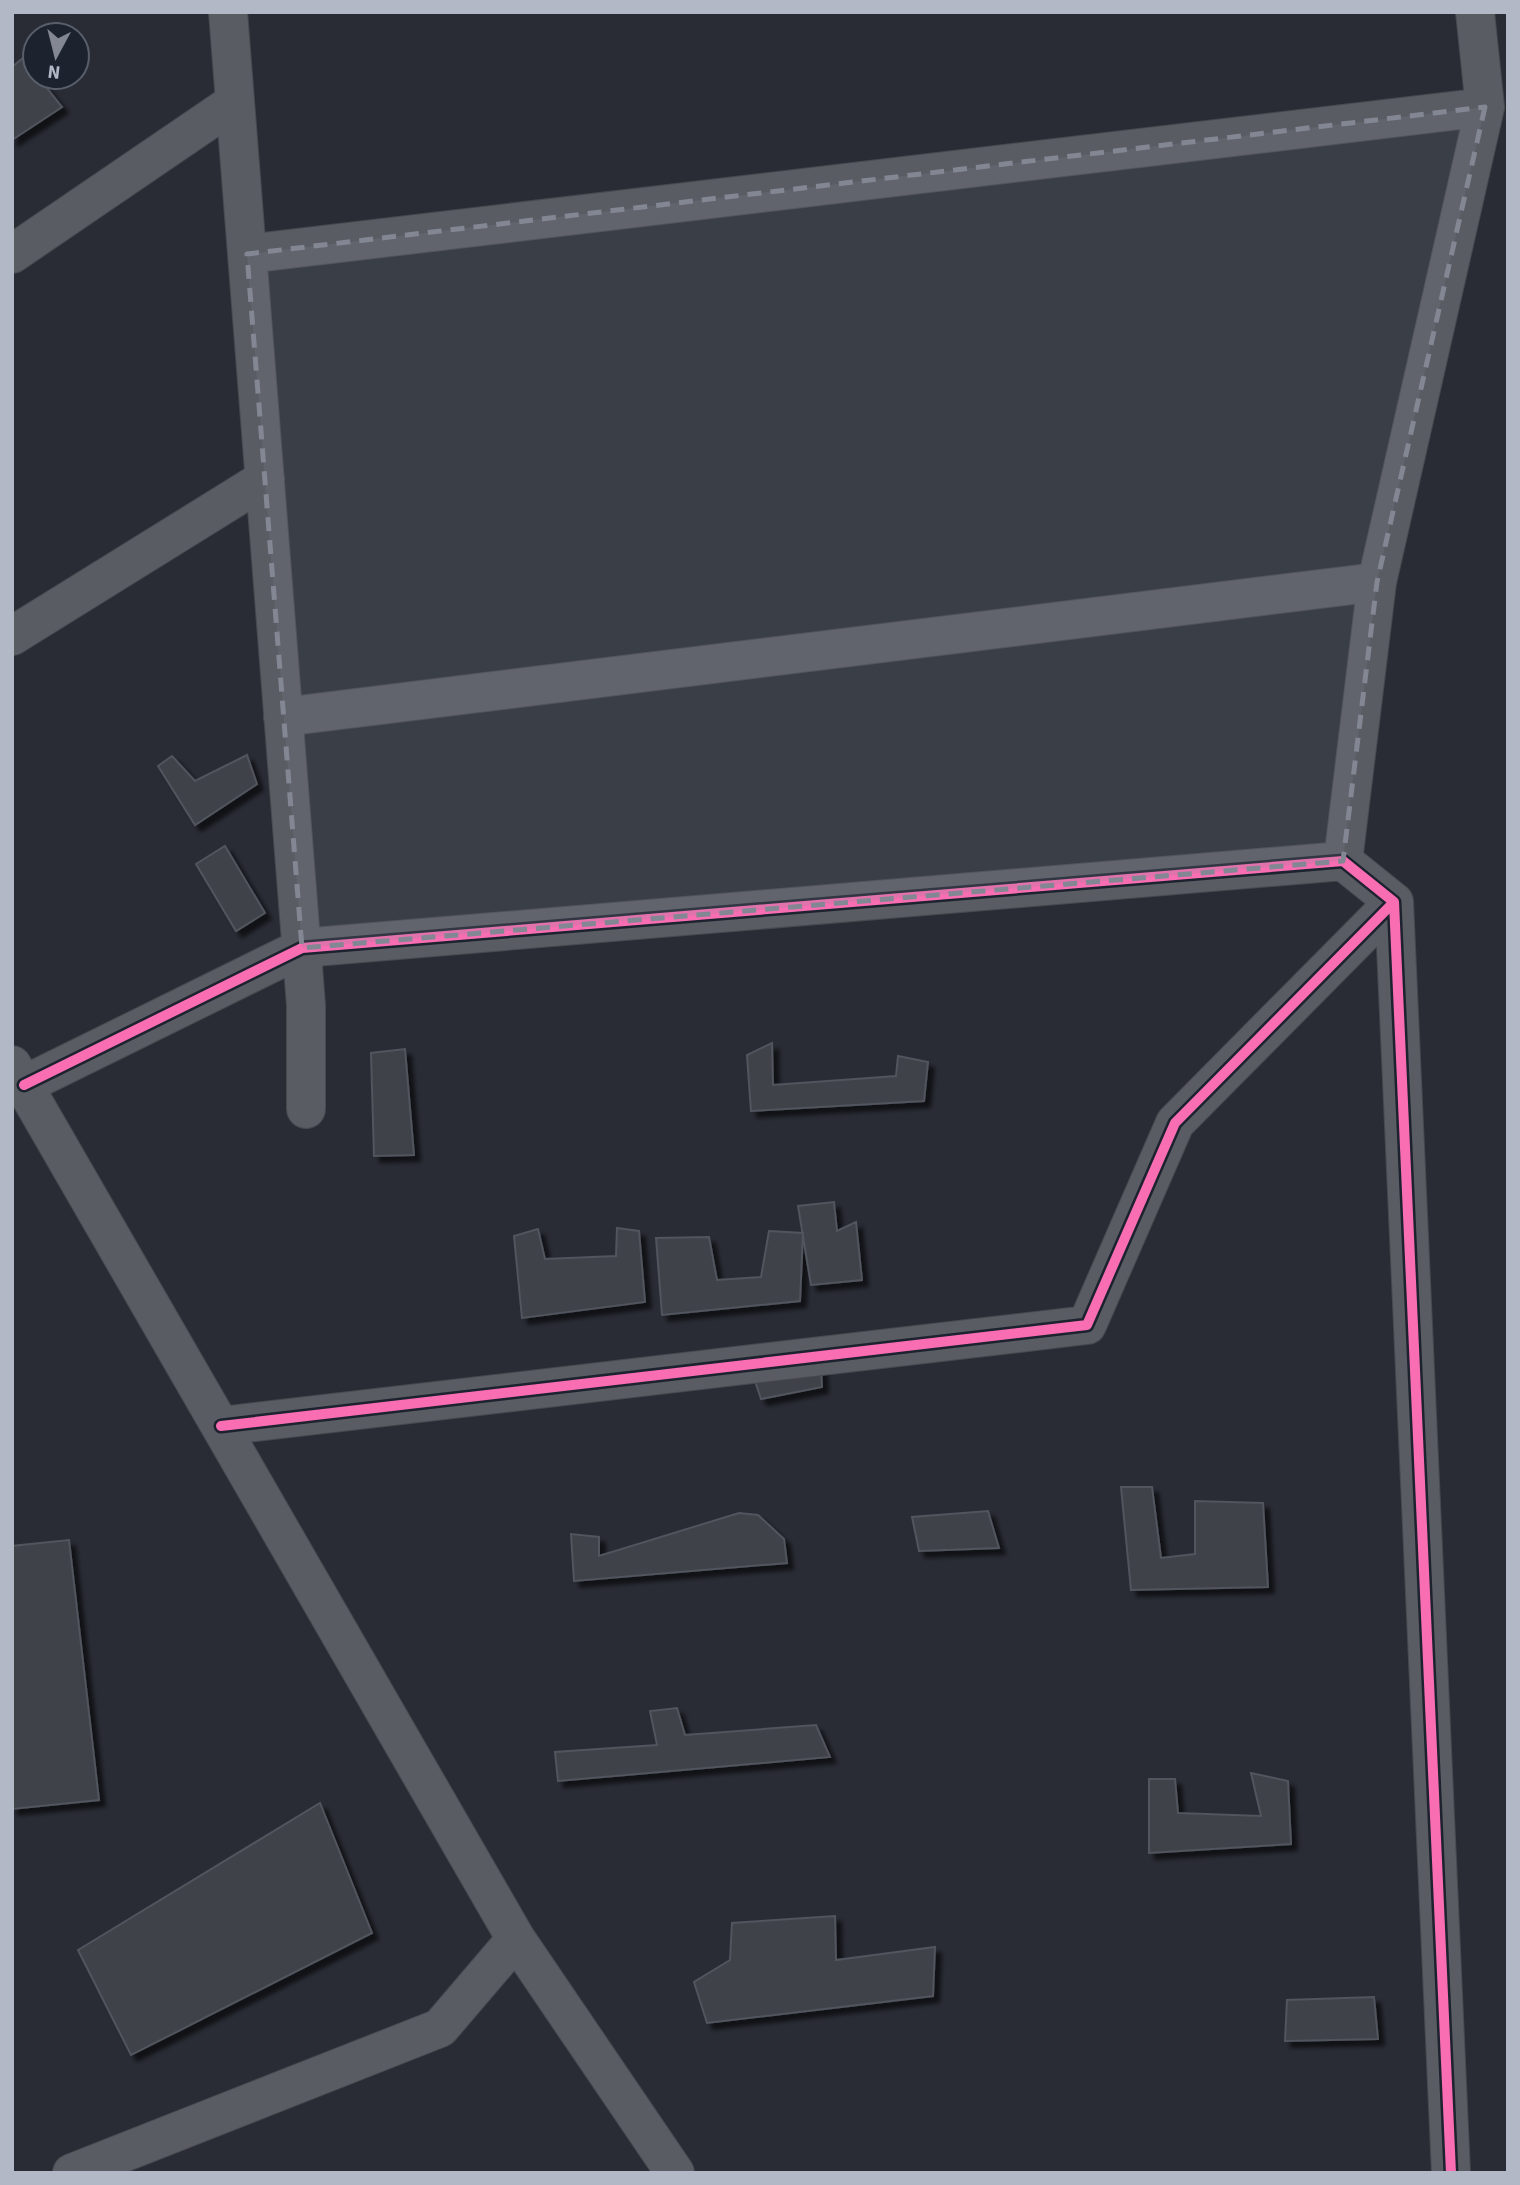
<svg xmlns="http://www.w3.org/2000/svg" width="1520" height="2185" viewBox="0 0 1520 2185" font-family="'Source Sans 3',sans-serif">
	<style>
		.building { fill: #3f424a; stroke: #51545d; stroke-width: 2; filter: url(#shadow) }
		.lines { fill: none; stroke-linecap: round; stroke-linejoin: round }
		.minor-casing { stroke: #47494f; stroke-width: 40 }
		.minor { stroke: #595c63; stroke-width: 38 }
		.cycleway-casing { stroke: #1d222f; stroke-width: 15 }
		.cycleway { stroke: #f96db3; stroke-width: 10 }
		.marked { fill: #838793; fill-opacity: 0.2; stroke: #838793; stroke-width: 5; stroke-dasharray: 14 9; stroke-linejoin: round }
	</style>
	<defs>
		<filter id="shadow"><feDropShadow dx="6" dy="6" stdDeviation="2" flood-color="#0009"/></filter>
	</defs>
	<rect width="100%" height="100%" fill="#292c35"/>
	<!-- building -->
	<path class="building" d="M23 58 35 73V77H38L62 107 12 140V67Z
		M247 755 257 784 195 825 158 766 172 756 195 781Z
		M225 846 265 913 236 931 196 864Z
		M772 1043 773 1085 896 1076 898 1056 928 1062 924 1101 751 1111 747 1055Z
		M405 1049 414 1155 374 1156 371 1053Z
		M834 1202 837 1231 856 1222 862 1280 811 1285 798 1206Z
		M617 1228 639 1231 645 1302 522 1318 514 1236 538 1229 545 1259 616 1256Z
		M769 1231 803 1233 800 1301 662 1315 656 1238 709 1237 717 1280 761 1277Z
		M821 1367 822 1387 761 1399 753 1375Z
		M1121 1487H1152L1161 1558 1195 1554V1501L1263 1503 1268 1587 1131 1590Z
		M988 1511 999 1548 919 1551 912 1517Z
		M739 1513 758 1515 784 1539 787 1563 574 1581 571 1534 599 1537V1556Z
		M69 1540 99 1800 12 1809V1546Z
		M677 1708 685 1735 816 1725 830 1757 558 1781 555 1752 657 1745 650 1711Z
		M1251 1773 1288 1781 1291 1844 1149 1853V1779H1175L1178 1813 1261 1816Z
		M320 1803 372 1933 131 2055 78 1950Z
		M835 1916 836 1960 935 1947 933 1996 707 2023 694 1982 730 1960 732 1923Z
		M1374 1997 1378 2039 1285 2041 1287 2000Z"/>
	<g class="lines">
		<!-- minor casing -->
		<g class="minor-casing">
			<path id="minor" d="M228 12 306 1005V1109
				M12 254 235 102
				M247 254 1485 107
				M12 636 265 479
				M283 717 1377 582
				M1343 861 1377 582 1485 107 1475 12
				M12 1065 516 1939 675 2173
				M24 1085 302 948 1343 861 1394 902 1451 2173
				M221 1426 1087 1325 1175 1123 1394 902
				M72 2173 440 2028 516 1939"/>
		</g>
		<!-- minor -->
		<use href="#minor" class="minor"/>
		<!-- cycleway casing -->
		<g class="cycleway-casing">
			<path id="cycleway" d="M24 1085 302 948 1343 861 1394 902 1451 2173
				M221 1426 1087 1325 1175 1123 1394 902"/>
		</g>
		<!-- cycleway -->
		<use href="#cycleway" class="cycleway"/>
	</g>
	<!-- marked area -->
	<path class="marked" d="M1485 107 1377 582 1343 861 302 948 247 254Z"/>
	<!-- border -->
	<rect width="1520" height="2185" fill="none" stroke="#b3b8c6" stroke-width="28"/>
	<!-- north arrow -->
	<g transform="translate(56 56) rotate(187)"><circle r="33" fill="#1d222f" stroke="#595e6b" stroke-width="2"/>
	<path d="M0-5L12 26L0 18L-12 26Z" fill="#838793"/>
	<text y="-10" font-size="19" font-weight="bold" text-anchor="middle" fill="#b3b8c6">N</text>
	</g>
</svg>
